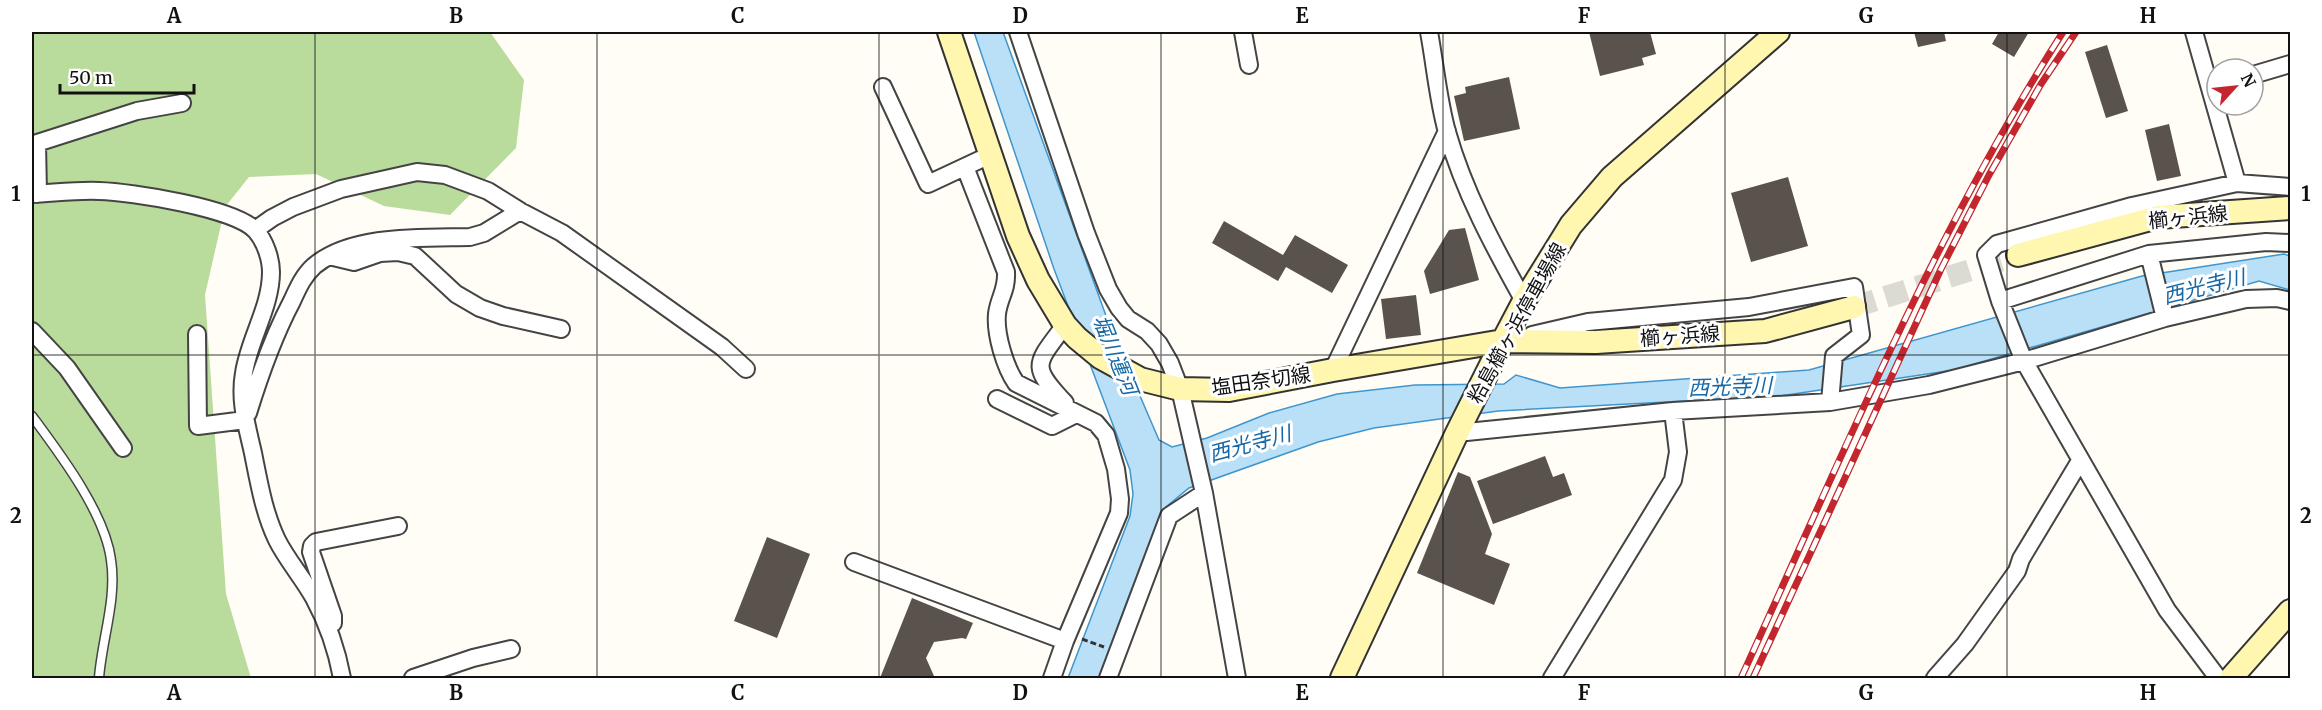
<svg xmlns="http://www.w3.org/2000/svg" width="2322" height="710" viewBox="0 0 2322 710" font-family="Merriweather,'Noto Sans JP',serif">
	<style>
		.forest { fill: #b9dc9c }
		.water { fill: #b9e0f7; stroke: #3f96cf; stroke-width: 1.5 }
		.building { fill: #5a524d }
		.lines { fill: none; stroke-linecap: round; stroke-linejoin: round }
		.secondary-tunnel { stroke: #dbdad3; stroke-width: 22; stroke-dasharray: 22 11; stroke-linecap: butt }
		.lane-casing { stroke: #444; stroke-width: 11 }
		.street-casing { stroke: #444; stroke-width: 20 }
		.secondary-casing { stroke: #333; stroke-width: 26 }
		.path { stroke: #333; stroke-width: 3; stroke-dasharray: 6 3; stroke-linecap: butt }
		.lane { stroke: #fff; stroke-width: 8 }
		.street { stroke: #fff; stroke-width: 16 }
		.secondary { stroke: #fff6b0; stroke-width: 22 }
		.rail-casing { stroke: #c4262e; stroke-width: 7 }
		.rail { stroke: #fff; stroke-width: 4.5; stroke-dasharray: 14; stroke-linecap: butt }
		.grid { fill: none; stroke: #111; stroke-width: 1.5; stroke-opacity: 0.55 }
		.labels { text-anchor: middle; stroke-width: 6; stroke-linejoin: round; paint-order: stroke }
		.street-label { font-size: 20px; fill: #111; stroke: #fff }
		.water-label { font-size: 21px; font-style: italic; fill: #1768a6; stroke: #fff }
		.neatline { fill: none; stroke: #111; stroke-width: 2 }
		.grid-label { font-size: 20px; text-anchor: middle; font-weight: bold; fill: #111 }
	</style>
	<rect width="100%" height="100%" fill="#fffdf5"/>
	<!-- forest -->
	<path class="forest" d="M32 32H490L524 80 516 148 450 215 384 206 316 174 249 177 225 207 205 295 226 594 251 678H32Z"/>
	<!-- water -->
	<path class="water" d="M974 32H1003L1109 324 1159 440 1172 447 1207 438 1269 413 1337 394 1415 385 1504 384 1516 375 1560 388 1809 370 2142 276 2284 254 2290 256V290L2259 281 1954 370 1780 396 1498 411 1374 428 1318 442 1189 488 1166 507 1128 599 1099 678H1068L1130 516 1133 494 1130 470 1054 269Z"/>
	<!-- building -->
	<path class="building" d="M1589 32H1650L1656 54 1642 58 1644 65 1600 76Z
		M1914 32H1944L1946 41 1918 47Z
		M1999 32H2029L2014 57 1992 44Z
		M2107 45 2128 111 2106 118 2085 52Z
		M1509 77 1520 129 1464 141 1454 96 1466 93 1465 87Z
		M2169 124 2181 176 2157 181 2145 130Z
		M1788 177 1808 246 1751 262 1731 193Z
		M1224 221 1283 255 1295 235 1348 265 1332 293 1286 267 1278 281 1212 243Z
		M1465 228 1479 280 1430 294 1424 271 1449 230Z
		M1416 295 1421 335 1386 339 1381 299Z
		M1545 456 1553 477 1564 473 1572 495 1493 524 1477 481Z
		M1458 472 1470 477 1492 534 1485 554 1510 564 1494 605 1417 573Z
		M767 537 810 554 777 638 734 621Z
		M912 598 973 623 966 639 962 638 934 642 926 658 934 676 940 678H880Z"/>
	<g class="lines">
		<!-- secondary-tunnel -->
		<path class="secondary-tunnel" d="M1854 307 2018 255"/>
		<!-- lane casing -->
		<g class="lane-casing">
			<path id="lane" d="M32 416C60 454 105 513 111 560 117 599 102 639 99 678"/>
		</g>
		<!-- street casing -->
		<g class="street-casing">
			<path id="street" d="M1018 32 1086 233 1108 289 1119 308 1128 319 1147 331 1159 344 1170 363 1180 389 1204 493 1237 678
				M1243 32 1249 65
				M1429 32C1435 64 1438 100 1447 132 1464 192 1494 247 1524 301
				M2194 32 2237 183
				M2253 75 2290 64
				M883 87 928 184 990 155
				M965 167 1006 272C1007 291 999 297 997 314 995 334 1005 367 1016 383L1096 423 1106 435 1116 469 1120 499 1119 513 1065 641 1052 678
				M32 194C54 193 77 190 99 191 131 192 236 208 256 231 265 241 271 259 271 272 271 307 249 339 244 373 239 401 247 426 253 453 259 483 264 513 277 540 287 560 303 578 314 598 327 622 337 651 342 678
				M38 194 37 143 137 111 182 103
				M255 230 272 218 293 207 341 189 417 172 445 175 488 191 520 211 562 233 722 347 746 369
				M2149 254 2165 318
				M329 256 354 262 380 253 398 252 415 256 456 294 480 308 503 316 561 329
				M2000 301 2149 254 2266 242 2290 243
				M1065 325C1036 364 1029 365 1065 403
				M32 331 67 368 123 448
				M197 334 198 426 245 420
				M1532 335 1588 322 1749 307 1854 287 1861 335 1834 356 1830 402
				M1333 370 1447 131
				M997 399 1052 426 1076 414
				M248 413C260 374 273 337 292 301 298 288 303 276 314 266 352 234 423 238 470 237L484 233 520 211
				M1457 433 1673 411 1830 402 1929 385 2024 361 2165 318 2246 299 2277 298 2290 301
				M854 562 1065 641
				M333 623V616L311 552 312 546 316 542 398 526
				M413 678 473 658 511 649
				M1108 678 1169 516 1204 493
				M1552 678 1673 480 1678 452 1673 411
				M1935 678 1965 644 2017 571 2021 559 2080 461
				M2218 678 2167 610 2024 361 2000 301 1986 255 1997 244 2132 206 2237 183 2290 187"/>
		</g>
		<!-- secondary casing -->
		<g class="secondary-casing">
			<path id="secondary" d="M949 32 1018 236 1038 280 1065 325 1077 338 1100 357 1140 379 1180 389 1229 390 1333 370 1503 341 1596 342 1765 331 1854 307
				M2018 255 2158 217 2290 208
				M1342 678 1457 433 1503 341 1524 301 1571 225 1612 177 1778 32
				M2231 678 2290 611"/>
		</g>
		<!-- path -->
		<path class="path" d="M1082 639 1104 647"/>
		<!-- lane -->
		<use href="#lane" class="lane"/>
		<!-- street -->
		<use href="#street" class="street"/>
		<!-- secondary -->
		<use href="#secondary" class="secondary"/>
		<!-- rail casing -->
		<g class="rail-casing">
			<path id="rail" d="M1741 678C1841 459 1933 235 2063 32
				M1753 678 1941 269 1989 175 2041 84 2076 32"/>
		</g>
		<!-- rail -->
		<use href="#rail" class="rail"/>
	</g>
	<!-- grid -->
	<path class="grid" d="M315 32V678M597 32V678M879 32V678M1161 32V678M1443 32V678M1725 32V678M2007 32V678M32 355H2290"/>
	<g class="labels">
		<!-- street labels -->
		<g class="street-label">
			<text transform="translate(2188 217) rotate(-6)" y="7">櫛ヶ浜線</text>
			<text transform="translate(1517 323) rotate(-61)" y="7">粭島櫛ヶ浜停車場線</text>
			<text transform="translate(1680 336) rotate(-4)" y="7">櫛ヶ浜線</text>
			<text transform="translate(1261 381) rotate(-8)" y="7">塩田奈切線</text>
		</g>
		<!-- water labels -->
		<g class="water-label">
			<text transform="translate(2204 287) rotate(-14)" y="7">西光寺川</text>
			<text transform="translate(1115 355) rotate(68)" y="7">堀川運河</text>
			<text transform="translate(1730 387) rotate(-2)" y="7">西光寺川</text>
			<text transform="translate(1250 444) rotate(-15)" y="7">西光寺川</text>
		</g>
	</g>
	<!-- border -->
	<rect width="2322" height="710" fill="none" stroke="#ffffff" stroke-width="66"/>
	<!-- north arrow -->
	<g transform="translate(2235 87) rotate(63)"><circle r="28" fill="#ffffff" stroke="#a0a0a0" stroke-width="1.5"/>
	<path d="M0-4.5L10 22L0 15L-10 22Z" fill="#c4262e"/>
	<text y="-9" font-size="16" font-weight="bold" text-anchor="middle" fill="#111111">N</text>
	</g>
	<!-- scale -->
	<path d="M60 84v9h134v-9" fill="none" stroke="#111111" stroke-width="3"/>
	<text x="69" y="84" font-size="18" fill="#111111" stroke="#ffffff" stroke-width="4.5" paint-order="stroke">50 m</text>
	<rect x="33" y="33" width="2256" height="644" class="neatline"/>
	<g class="grid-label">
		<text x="174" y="23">A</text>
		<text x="456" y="23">B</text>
		<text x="738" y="23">C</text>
		<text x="1020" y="23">D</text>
		<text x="1302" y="23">E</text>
		<text x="1584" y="23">F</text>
		<text x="1866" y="23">G</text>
		<text x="2148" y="23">H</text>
		<text x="16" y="201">1</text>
		<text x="2306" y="201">1</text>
		<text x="16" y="523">2</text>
		<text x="2306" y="523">2</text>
		<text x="174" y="700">A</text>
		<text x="456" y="700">B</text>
		<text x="738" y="700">C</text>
		<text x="1020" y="700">D</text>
		<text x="1302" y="700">E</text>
		<text x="1584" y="700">F</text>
		<text x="1866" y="700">G</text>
		<text x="2148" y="700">H</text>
	</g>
</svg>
